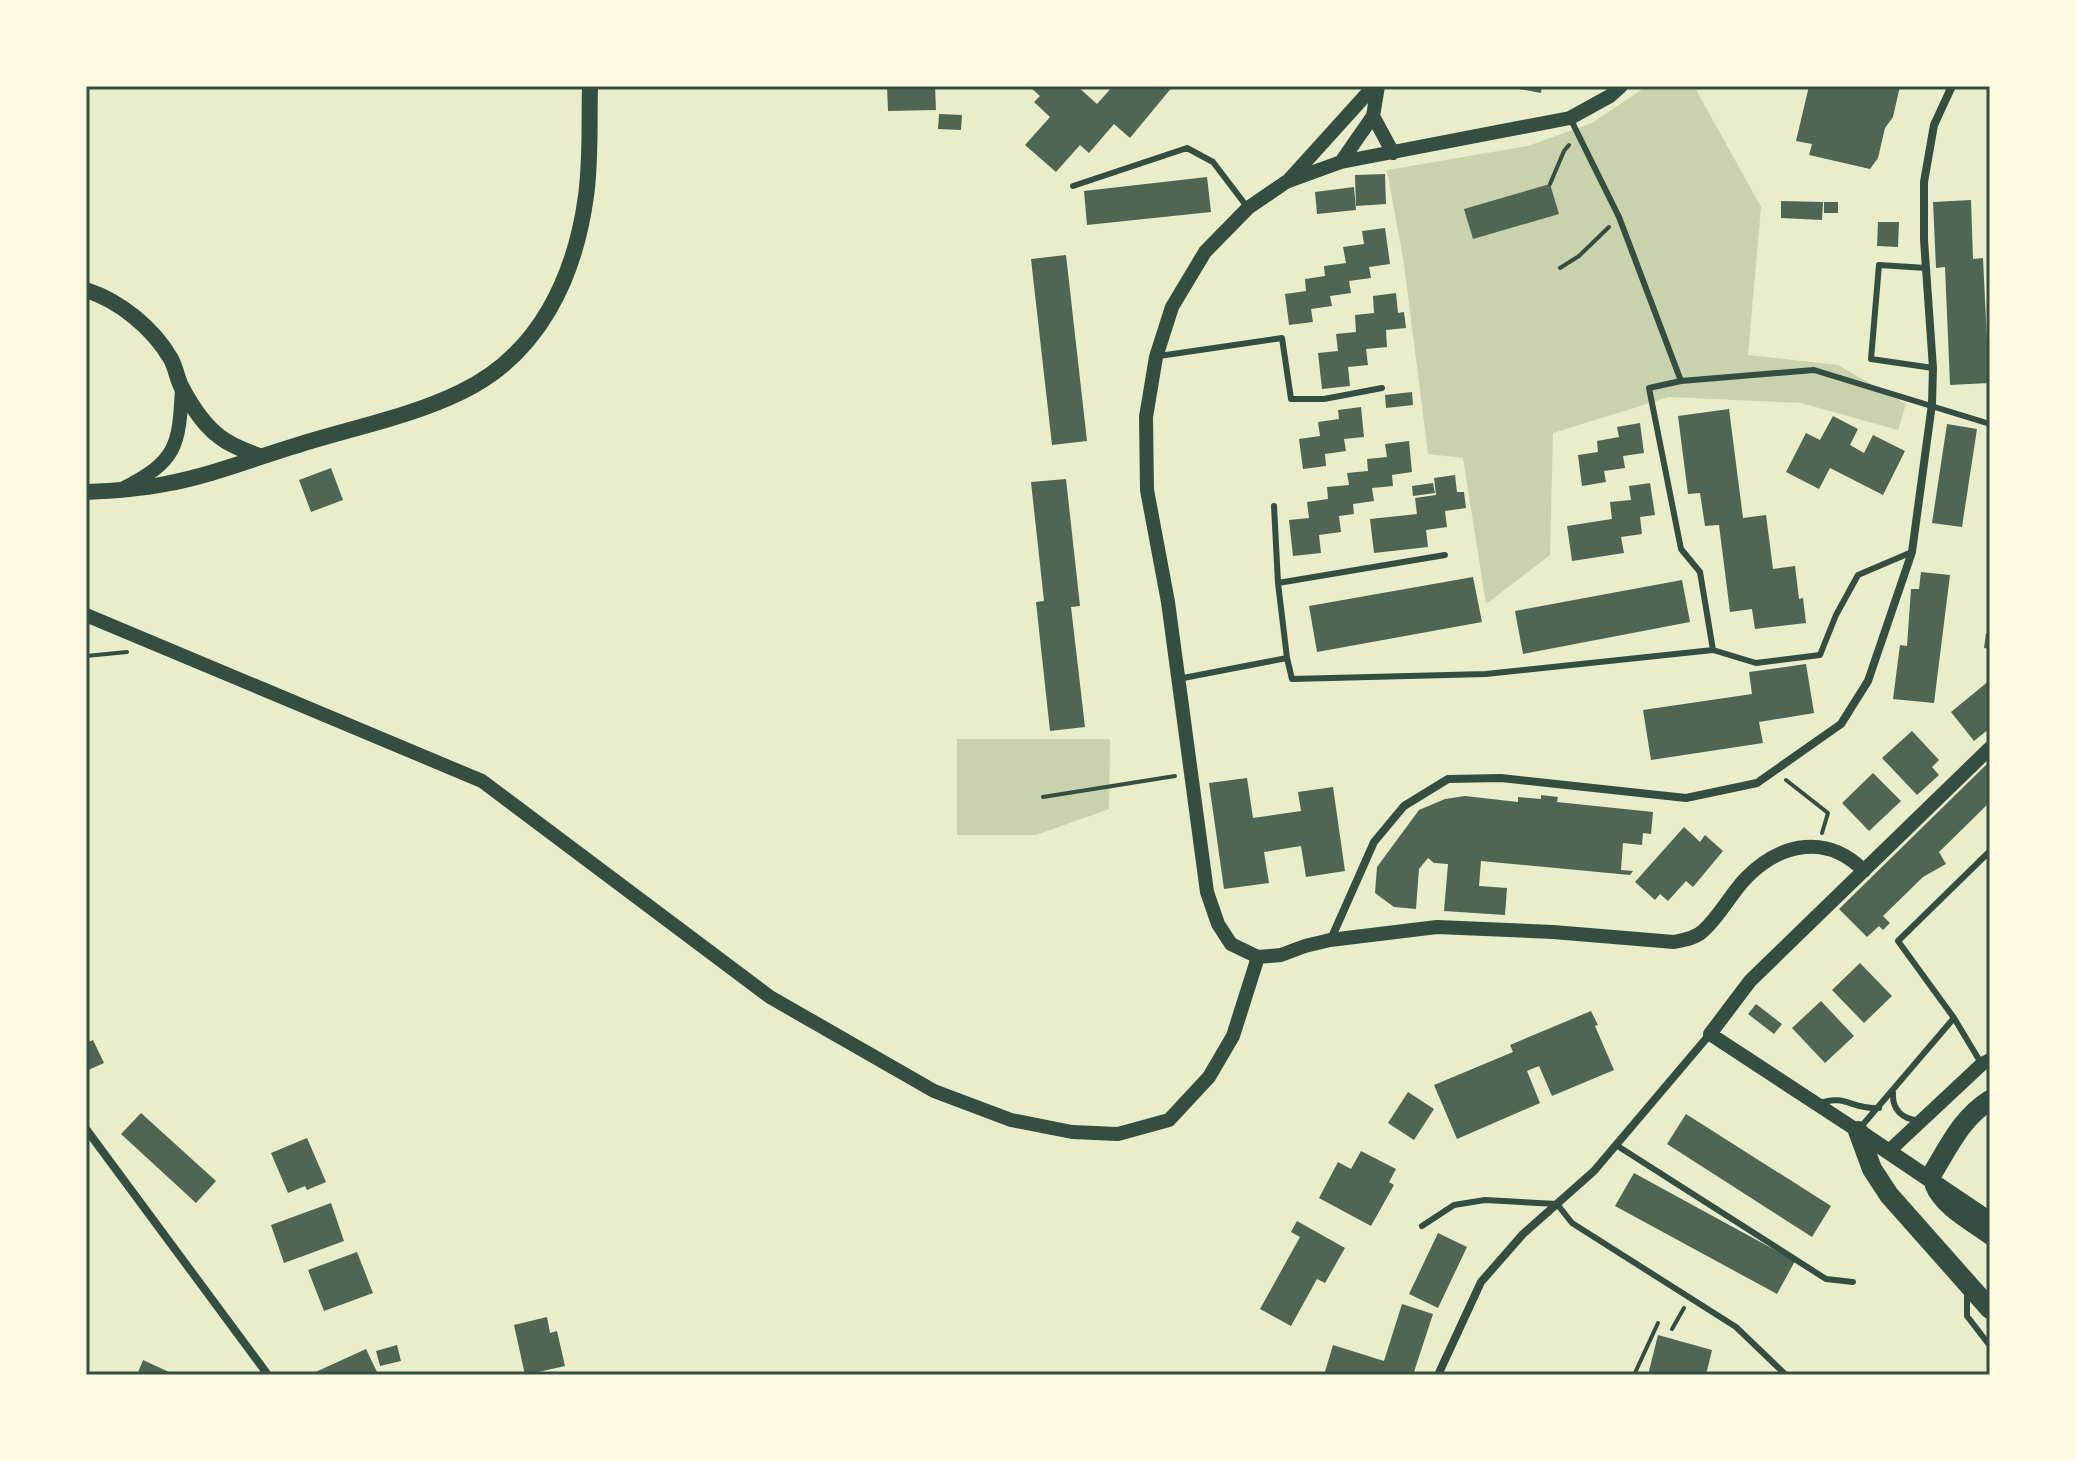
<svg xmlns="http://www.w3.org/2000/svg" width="2076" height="1461" viewBox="0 0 2076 1461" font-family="Arial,sans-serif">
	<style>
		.green { fill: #cad2ad }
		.building { fill: #4f6655 }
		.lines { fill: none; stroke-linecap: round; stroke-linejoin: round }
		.path { stroke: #344e41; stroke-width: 4 }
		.service { stroke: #344e41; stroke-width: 6 }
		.minor { stroke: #344e41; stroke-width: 8 }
		.tertiary { stroke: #344e41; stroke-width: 14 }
		.secondary { stroke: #344e41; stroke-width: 16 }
		.trunk { stroke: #344e41; stroke-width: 20 }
		.neatline { fill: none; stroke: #344e41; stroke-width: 3 }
	</style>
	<rect width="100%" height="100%" fill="#e9edc9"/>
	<!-- green -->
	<path class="green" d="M1647 86H1694L1761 207 1748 355 1838 365 1906 404 1898 430 1801 403 1669 397 1553 433 1550 555 1486 604 1463 458 1428 454 1404 264 1387 170 1528 146 1592 123Z
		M957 739H1110L1109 809 1036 835H957Z"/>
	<!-- building -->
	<path class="building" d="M887 86H935L936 110 888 111Z
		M1029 86H1077L1097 104 1113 86H1173L1130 138 1114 124 1089 153 1080 145 1056 172 1025 145 1050 117 1034 102 1040 96Z
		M1503 86H1542L1541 93Z
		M1809 86H1900L1893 117 1885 128 1878 158 1870 169 1809 155 1812 144 1796 141Z
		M939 114 962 115 961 130 938 129Z
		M1385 174 1386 204 1356 206 1355 175Z
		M1207 177 1211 212 1087 225 1084 191Z
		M1550 184 1559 214 1473 239 1464 209Z
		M1354 187 1356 210 1317 214 1315 192Z
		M1971 200 1973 259 1983 258 1989 383 1950 385 1945 267 1936 268 1933 202Z
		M1781 201 1823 202 1822 220 1781 218Z
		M1824 202H1838V213H1824Z
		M1878 222H1899L1898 247 1877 246Z
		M1385 228 1390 264 1369 267 1371 278 1349 281 1351 293 1330 296 1332 306 1311 309 1313 322 1289 325 1285 294 1306 291 1305 279 1325 276 1324 266 1346 263 1343 247 1364 244 1362 231Z
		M1066 255 1087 441 1052 445 1031 259Z
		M1396 293 1398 313 1404 312 1406 328 1386 330 1387 347 1366 349 1368 365 1348 367 1350 386 1322 389 1318 353 1338 351 1336 334 1356 332 1355 315 1374 313 1373 296Z
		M1412 392 1413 405 1386 408 1385 395Z
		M1361 407 1364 437 1344 439 1346 451 1325 454 1326 466 1303 469 1299 439 1320 436 1318 422 1339 419 1338 410Z
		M1729 409 1743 518 1766 515 1773 569 1795 566 1799 599 1803 598 1806 623 1755 629 1752 609 1730 612 1719 525 1705 526 1700 493 1688 494 1678 416Z
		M1833 416 1858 429 1850 445 1864 453 1873 435 1905 451 1883 495 1830 468 1819 489 1786 472 1806 433 1820 440Z
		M1640 423 1644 453 1623 456 1625 468 1604 471 1606 482 1582 486 1578 455 1598 452 1597 441 1619 437 1617 427Z
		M1947 424 1977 429 1962 527 1932 523Z
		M1409 441 1412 472 1392 475 1393 486 1372 488 1374 501 1353 504 1354 514 1339 516 1341 532 1319 535 1321 553 1293 556 1289 520 1309 518 1307 502 1328 499 1327 487 1349 485 1347 473 1368 471 1367 459 1387 457 1385 444Z
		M331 468 343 500 311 512 299 480Z
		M1455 475 1457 492H1464L1466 508 1445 511 1447 527 1426 530 1428 547 1374 553 1370 519 1417 514 1415 498 1436 495 1434 478Z
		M1066 479 1080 606 1071 607 1085 727 1050 731 1036 602 1044 601 1031 482Z
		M1433 483 1435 493 1413 496 1412 486Z
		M1650 483 1655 515 1640 517 1642 534 1621 537 1624 553 1572 561 1567 526 1612 519 1610 502 1631 500 1629 486Z
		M1921 572 1950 575 1934 703 1893 699 1900 645 1907 646 1911 589H1919Z
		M1473 577 1482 622 1317 652 1309 606Z
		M1682 580 1690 622 1523 654 1515 611Z
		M1986 633 1990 634V649L1984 648Z
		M1806 664 1814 713 1759 722 1763 743 1651 760 1643 710 1752 694 1749 672Z
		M1990 680V728L1974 741 1951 712Z
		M1912 731 1939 760 1932 767 1939 775 1917 795 1882 758Z
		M1990 761V802L1939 852 1946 864 1923 877 1883 916 1890 923 1883 930 1879 926 1867 937 1839 909Z
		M1873 773 1901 801 1869 831 1842 803Z
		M1247 778 1253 818 1301 811 1298 792 1333 787 1345 871 1306 877 1301 846 1264 852 1269 883 1224 889 1209 783Z
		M1541 795 1558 797 1557 802 1653 812 1651 834 1643 833 1642 845 1623 843 1621 870 1633 871 1630 875 1481 861 1479 886 1507 888 1505 915 1444 911 1448 864 1434 863 1428 858 1419 869 1416 909 1394 907 1375 893 1377 867 1419 810 1445 799 1465 796 1518 802V797L1541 799Z
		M1684 827 1700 842 1705 835 1723 851 1693 887 1686 881 1668 901 1660 894 1655 900 1635 882Z
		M1860 963 1892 996 1864 1023 1832 990Z
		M1821 1001 1854 1036 1825 1063 1792 1028Z
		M1756 1004 1782 1024 1774 1034 1748 1014Z
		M1591 1011 1598 1025 1595 1026 1614 1070 1552 1096 1539 1066 1527 1071 1540 1103 1457 1139 1434 1085 1513 1052 1510 1045Z
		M93 1040 104 1063 86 1071V1043Z
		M1408 1092 1434 1109 1414 1140 1388 1123Z
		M141 1113 216 1181 196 1203 121 1134Z
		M1686 1114 1831 1206 1812 1237 1667 1144Z
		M307 1138 326 1182 307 1190 305 1186 288 1193 271 1153Z
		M1361 1151 1396 1169 1389 1182 1394 1185 1371 1226 1319 1198 1338 1162 1351 1169Z
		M1634 1173 1795 1261 1777 1294 1615 1206Z
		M331 1203 344 1241 284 1263 271 1225Z
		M1297 1221 1345 1248 1325 1283 1317 1279 1291 1326 1260 1309 1300 1237 1291 1232Z
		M1438 1233 1467 1247 1438 1308 1409 1294Z
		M357 1252 373 1293 324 1311 308 1270Z
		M1402 1304 1433 1314 1413 1375H1324L1333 1345 1384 1361Z
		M547 1317 550 1333 557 1331 565 1366 525 1375 514 1325Z
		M1658 1335 1712 1350 1706 1375H1648Z
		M397 1345 401 1361 380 1366 376 1351Z
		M366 1349 378 1374 375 1375H309Z
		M143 1360 169 1372 168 1375H137Z"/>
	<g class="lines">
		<!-- path -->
		<path class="path" d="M1550 184 1564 151 1569 145
			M1560 268 1579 256 1609 227
			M86 656 127 652
			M1786 780 1828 813 1822 833
			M1043 797 1175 776
			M1672 1329 1684 1308
			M1634 1375 1658 1323"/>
		<!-- service -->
		<path class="service" d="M1570 118 1619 217 1681 381 1814 370 1990 424
			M1073 186 1187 148 1213 162 1248 208
			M1926 268 1879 265 1871 359 1933 368
			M1159 356 1282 338 1291 399H1324L1382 388
			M1681 381 1649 388 1681 549 1700 572 1713 650
			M1278 583 1445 555
			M1287 658 1292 679 1486 674 1713 650 1756 663 1820 655 1836 615 1858 575 1912 552
			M1178 679 1287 658 1278 583 1274 506
			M1954 1018 1981 1063
			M1893 1093C1892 1109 1902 1120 1919 1120
			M1818 1104C1845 1093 1852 1110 1879 1108
			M1860 1128 1954 1018 1898 941 1990 851
			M1616 1145 1826 1279 1853 1282
			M1422 1226 1454 1205 1485 1200 1557 1204 1572 1223 1736 1327 1786 1375
			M1967 1290V1316L1990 1346"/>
		<!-- minor -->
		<path class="minor" d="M1331 939 1374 842 1404 806 1448 779 1501 778 1686 798 1757 783 1841 724 1868 681 1912 552 1932 404 1933 368 1924 240V182L1934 125 1952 86
			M86 1129 268 1375
			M1438 1375 1481 1282 1523 1234 1594 1171 1710 1034"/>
		<!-- tertiary -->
		<path class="tertiary" d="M1621 86 1610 96 1570 118 1341 162 1286 182 1248 208 1205 252 1172 307 1156 357 1146 417 1147 490 1168 602 1207 892 1218 924 1231 944 1258 957 1281 955 1305 946 1330 940 1437 927 1553 932 1674 942C1684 940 1696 938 1703 931 1720 916 1731 893 1747 877 1782 842 1828 834 1864 871
			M1373 116 1393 153
			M1341 162 1373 116 1378 86
			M1288 181 1374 86
			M122 489C177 461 179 447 182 388
			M86 615 482 781 770 997 934 1091 1011 1120 1072 1132 1118 1134 1169 1120 1209 1077 1233 1036 1258 957
			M1858 1131 1710 1034 1750 981 1990 748
			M1889 1151 1982 1064 1990 1060"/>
		<!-- secondary -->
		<path class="secondary" d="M86 290C120 301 153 328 171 359 176 368 177 379 182 388 191 405 205 426 220 437 231 446 246 451 259 456
			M86 492C112 491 139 489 165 484 215 475 262 455 311 441 361 426 414 415 461 392 539 355 575 277 586 196 591 160 589 122 590 86
			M1858 1131 1990 1220
			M1933 1186C1942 1208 1971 1223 1990 1237"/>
		<!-- trunk -->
		<path class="trunk" d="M1858 1131 1872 1169 1889 1195 1990 1309
			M1930 1177C1948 1149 1960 1119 1990 1100"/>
	</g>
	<!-- border -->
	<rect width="2076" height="1461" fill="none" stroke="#fefae0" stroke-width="176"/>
	<rect x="88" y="88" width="1900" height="1285" class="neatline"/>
</svg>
